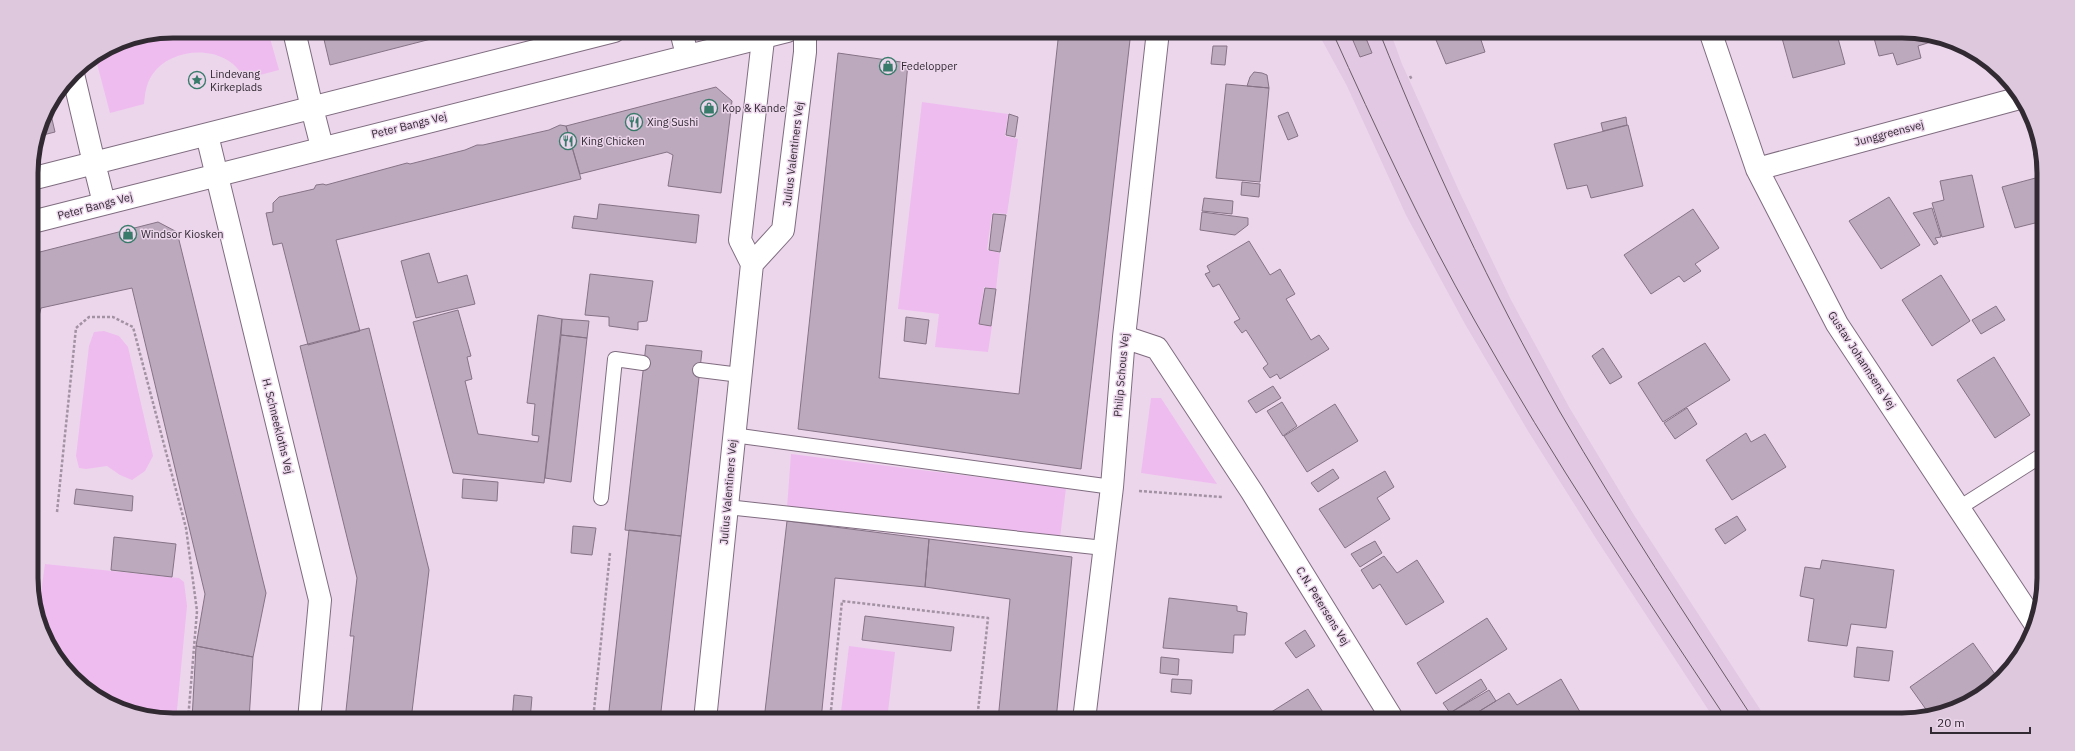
<svg xmlns="http://www.w3.org/2000/svg" width="2075" height="751" viewBox="0 0 2075 751" font-family="'IBM Plex Sans',sans-serif">
	<style>
		.built { fill: #e2c8e2 }
		.green { fill: #efbcef }
		.building { fill: #bda9bd; stroke: #867386 }
		.lines { fill: none; stroke-linecap: round; stroke-linejoin: round }
		.lane-casing { stroke: #7f6c7f; stroke-width: 16 }
		.street-casing { stroke: #7f6c7f; stroke-width: 24 }
		.secondary-casing { stroke: #7f6c7f; stroke-width: 24 }
		.path { stroke: #a292a2; stroke-width: 2.5; stroke-dasharray: 3 2; stroke-linecap: butt }
		.lane { stroke: #fff; stroke-width: 14 }
		.street { stroke: #fff; stroke-width: 22 }
		.secondary { stroke: #fff; stroke-width: 22 }
		.tram { stroke: #685c68; stroke-width: 1 }
		.labels { text-anchor: middle; stroke-width: 3; stroke-linejoin: round; paint-order: stroke }
		.poi-label { font-size: 11px; fill: #322a32; stroke: #ecd6ec; text-anchor: start }
		.street-label { font-size: 11px; fill: #322a32; stroke: #ecd6ec }
		.rim { fill: none; stroke: #322a32; stroke-width: 5 }
	</style>
	<rect width="100%" height="100%" fill="#ecd6ec"/>
	<!-- built -->
	<path class="built" d="M1317 31H1390L1402 64 1459 191 1511 300 1569 407 1634 515 1767 720H1715L1597 540 1528 431 1465 324 1406 215 1347 86Z"/>
	<!-- green -->
	<path class="green" d="M173 31H268L279 70 244 79C229 44 172 45 152 75 146 84 145 94 144 104L110 113 95 56 119 42Z
		M922 102 1008 114 1005 136 1018 139 1007 214 992 213 987 250 1000 253 996 289 984 287 979 325 992 326 988 352 935 347 939 314 898 309Z
		M104 331 119 336 128 347 153 456 145 471 132 480 120 475 107 466 86 469 79 468 76 456 89 346 94 332Z
		M1151 398H1161L1217 484 1141 473Z
		M791 454 1066 488 1060 538 787 508Z
		M45 564 179 578 184 582 187 606 176 720 128 713 66 671 38 615Z
		M849 646 895 652 887 720H840Z"/>
	<!-- building -->
	<path class="building" d="M322 31H462L330 65Z
		M1059 31H1131L1081 469 798 429 838 53 908 63 879 378 1019 394Z
		M1226 31H1256V33Z
		M1349 31H1363L1372 53 1360 57Z
		M1450 31H1478L1485 52 1446 64 1434 35Z
		M1809 31H1836L1845 64 1793 78 1782 38Z
		M1872 31H1902L1933 36 1934 41 1918 46 1921 58 1897 65 1893 53 1879 56Z
		M1213 46H1227L1225 65 1211 64Z
		M1254 72 1262 73 1267 75 1269 88 1247 86 1250 77Z
		M1226 84 1269 88 1260 182 1216 178Z
		M716 87 732 101 721 193 668 186 673 155 667 152 580 174 566 126Z
		M49 106 55 132 39 136 46 110Z
		M1288 112 1298 136 1288 140 1278 116Z
		M1009 114 1018 117 1015 137 1006 135Z
		M1626 117 1627 125 1603 131 1601 123Z
		M560 125 566 126 581 179 336 240 360 331 308 345 282 243 273 245 266 213 273 212V203L279 197 314 189 316 185 323 184 326 185 407 163 410 164 465 150 477 145H483L549 130Z
		M1628 125 1643 186 1591 198 1587 185 1567 189 1554 144Z
		M1972 175 1984 227 1942 237 1932 203 1944 200 1940 181Z
		M2043 176V221L2015 228 2002 187Z
		M1242 182 1260 184 1259 197 1241 195Z
		M1889 197 1920 245 1881 269 1849 221Z
		M1204 198 1233 201 1232 214 1202 211Z
		M599 204 699 215 696 243 572 228 574 216 597 219Z
		M1932 208 1941 237 1935 238 1938 243 1934 245 1913 213Z
		M1693 209 1719 248 1695 264 1701 271 1684 282 1679 276 1651 294 1624 255Z
		M1202 212 1248 218V225L1235 235 1200 230Z
		M993 214 1006 215 1000 252 989 250Z
		M158 222 177 232 266 593 253 657 196 646 205 594 132 288 41 308 34 336H32V254Z
		M1249 241 1270 275 1280 269 1295 294 1286 299 1311 340 1319 335 1329 349 1280 379 1277 374 1270 378 1263 368 1268 364 1246 330 1242 333 1234 322 1240 319 1219 284 1213 287 1205 274 1210 272 1207 266Z
		M429 253 438 283 467 275 475 304 416 318 401 261Z
		M590 274 653 281 647 321 638 322V330L609 326V317L585 315Z
		M1941 275 1970 321 1932 346 1902 300Z
		M985 288 996 289 991 326 979 324Z
		M1996 306 2005 320 1981 334 1972 320Z
		M458 310 471 356 467 357 472 379 465 381 478 434 538 442 539 436 532 435 535 404 527 403 538 315 562 319 544 483 453 473 413 322Z
		M906 317 929 320 926 344 904 341Z
		M562 319 589 321 587 338 561 335Z
		M369 328 429 570 411 720H345L354 636H350L357 578 300 346Z
		M561 335 587 338 571 482 545 478Z
		M32 336H34L32 380Z
		M1705 343 1730 380 1663 422 1638 383Z
		M646 345 702 351 681 536 625 530Z
		M1603 348 1622 377 1610 384 1592 356Z
		M1994 357 2030 415 1995 438 1957 380Z
		M1273 386 1281 398 1256 413 1248 401Z
		M1282 402 1297 426 1283 436 1267 411Z
		M1335 404 1358 441 1307 472 1284 436Z
		M1687 408 1697 424 1675 439 1664 423Z
		M1746 433 1751 442 1765 434 1786 467 1732 500 1706 460Z
		M1333 469 1339 478 1318 492 1311 483Z
		M1385 471 1394 487 1377 498 1390 519 1345 548 1319 509Z
		M463 479 498 482 497 501 462 498Z
		M76 489 133 496 132 511 74 504Z
		M2044 507V523L2036 512Z
		M1737 516 1746 530 1725 544 1715 529Z
		M787 521 929 539 925 587 835 578 821 720H764Z
		M573 526 596 528 592 555 571 553Z
		M629 530 681 536 660 720H608Z
		M114 537 176 544 172 577 111 570Z
		M929 539 1072 557 1056 720H998L1010 599 925 587Z
		M1375 541 1382 553 1360 567 1351 554Z
		M1384 556 1397 573 1417 560 1444 602 1406 625 1380 584 1373 589 1361 570Z
		M1822 560 1894 570 1886 628 1851 624 1847 646 1808 641 1814 599 1800 596 1805 567 1820 569Z
		M1169 598 1237 606V611L1247 613 1245 635H1234L1233 653 1163 648Z
		M865 616 954 627 951 651 862 640Z
		M1487 618 1507 649 1436 694 1417 663Z
		M1305 630 1315 646 1296 658 1285 643Z
		M1973 643 1997 677 1973 694 1976 698 1956 709 1930 715 1910 687Z
		M196 646 253 657 249 720H192Z
		M1857 647 1893 651 1889 681 1854 677Z
		M1161 657 1179 659 1178 675 1160 673Z
		M1172 679 1192 680 1191 694 1171 692Z
		M1481 679 1487 689 1450 713 1443 703Z
		M1561 679 1583 717 1579 720H1465L1509 693 1517 705Z
		M1308 689 1328 720H1267L1265 716Z
		M1489 690 1496 701 1465 720H1454L1450 713Z
		M514 695 532 697 530 720H512Z
		M557 714 582 717V720H556Z"/>
	<g class="lines">
		<!-- lane casing -->
		<g class="lane-casing">
			<path id="lane" d="M700 370 740 375
				M733 435 1112 487
				M601 498 615 359 643 363
				M727 507 1104 548
				M1959 508 2044 454"/>
		</g>
		<!-- street casing -->
		<g class="street-casing">
			<path id="street" d="M294 31 312 108
				M1710 31 1757 169 1837 324 2036 625
				M73 74 94 163
				M207 135 320 600 309 720
				M1757 169 2020 98
				M752 264 783 230 805 52V31
				M1124 337 1157 348 1252 492 1393 720
				M705 720 752 264 740 240 764 31
				M1084 720 1112 487 1124 337 1158 31"/>
		</g>
		<!-- secondary casing -->
		<g class="secondary-casing">
			<path id="secondary" d="M681 31 687 55
				M312 108 322 147
				M94 163 104 203
				M31 179 614 31
				M32 222 787 31"/>
		</g>
		<!-- path -->
		<path class="path" d="M1410 76 1412 80
			M1139 491 1222 497
			M57 512 76 328 89 317H113L133 327 186 528 197 611 188 720
			M33 569 39 510
			M977 719 985 720
			M593 720 610 553
			M830 720 842 601 988 618 977 720"/>
		<!-- lane -->
		<use href="#lane" class="lane"/>
		<!-- street -->
		<use href="#street" class="street"/>
		<!-- secondary -->
		<use href="#secondary" class="secondary"/>
		<!-- tram -->
		<path class="tram" d="M1332 31C1376 129 1422 228 1475 321 1552 458 1640 589 1727 720
			M1379 31C1431 162 1491 290 1560 412 1621 517 1688 619 1754 720"/>
	</g>
	<!-- icons -->
	<defs>
		<g id="shop-ring" transform="scale(0.9)"><circle r="9.5" fill="#ecd6ec" stroke="#397b6b" stroke-width="1.5"/><path d="M-5-2.5h2.3a2.7 3.5 0 0 1 5.4 0H5L5.5 6h-11ZM-1.5-2.5h3a1.5 2.3 0 0 0-3 0Z" fill="#397b6b"/></g>
		<g id="sight-ring" transform="scale(0.9)"><circle r="9.5" fill="#ecd6ec" stroke="#397b6b" stroke-width="1.5"/><path d="M0-6L1.8-2.2L6-1.7L2.9 1.2L3.7 5.4L0 3.3L-3.7 5.4L-2.9 1.2L-6-1.7L-1.8-2.2Z" fill="#397b6b"/></g>
		<g id="restaurant-ring" transform="scale(0.9)"><circle r="9.5" fill="#ecd6ec" stroke="#397b6b" stroke-width="1.5"/><path d="M-5-6h1v4h1v-4h1v4h1v-4h1v5L-1.5 .5V6h-2V.5L-5-1ZM5-6V6H3V1.5H1.5Q1.5-4 5-6Z" fill="#397b6b"/></g>
	</defs>
	<g fill-rule="evenodd">
		<use href="#shop-ring" x="888" y="66"/>
		<use href="#sight-ring" x="197" y="80"/>
		<use href="#shop-ring" x="709" y="108"/>
		<use href="#restaurant-ring" x="634" y="122"/>
		<use href="#restaurant-ring" x="568" y="141"/>
		<use href="#shop-ring" x="128" y="234"/>
	</g>
	<g class="labels">
		<!-- poi labels -->
		<g class="poi-label">
			<text x="901" y="70">Fedelopper</text>
			<text x="210" y="78">Lindevang<tspan x="210" dy="13">Kirkeplads</tspan></text>
			<text x="722" y="112">Kop &amp; Kande</text>
			<text x="647" y="126">Xing Sushi</text>
			<text x="581" y="145">King Chicken</text>
			<text x="141" y="238">Windsor Kiosken</text>
		</g>
		<!-- street labels -->
		<g class="street-label">
			<text transform="translate(409 125) rotate(-14)" y="4">Peter Bangs Vej</text>
			<text transform="translate(1889 133) rotate(-15)" y="4">Junggreensvej</text>
			<text transform="translate(793 154) rotate(-83)" y="4">Julius Valentiners Vej</text>
			<text transform="translate(95 206) rotate(-15)" y="4">Peter Bangs Vej</text>
			<text transform="translate(1862 360) rotate(57)" y="4">Gustav Johannsens Vej</text>
			<text transform="translate(1121 375) rotate(-85)" y="4">Philip Schous Vej</text>
			<text transform="translate(278 426) rotate(76)" y="4">H. Schneekloths Vej</text>
			<text transform="translate(728 492) rotate(-85)" y="4">Julius Valentiners Vej</text>
			<text transform="translate(1323 606) rotate(58)" y="4">C.N. Petersens Vej</text>
		</g>
	</g>
	<!-- crop -->
	<path d="M0 0H2075V751H0ZM173 38H1902A135 135 0 0 1 2037 173V578A135 135 0 0 1 1902 713H173A135 135 0 0 1 38 578V173A135 135 0 0 1 173 38Z" fill="#ddc8dd" fill-rule="evenodd"/>
	<path class="rim" d="M173 38H1902A135 135 0 0 1 2037 173V578A135 135 0 0 1 1902 713H173A135 135 0 0 1 38 578V173A135 135 0 0 1 173 38Z"/>
	<!-- scale -->
	<path d="M1931 727v6h99v-6" fill="none" stroke="#322a32" stroke-width="2"/>
	<text x="1937" y="727" font-size="12" fill="#322a32" stroke="#ecd6ec" stroke-width="3" paint-order="stroke">20 m</text>
</svg>
